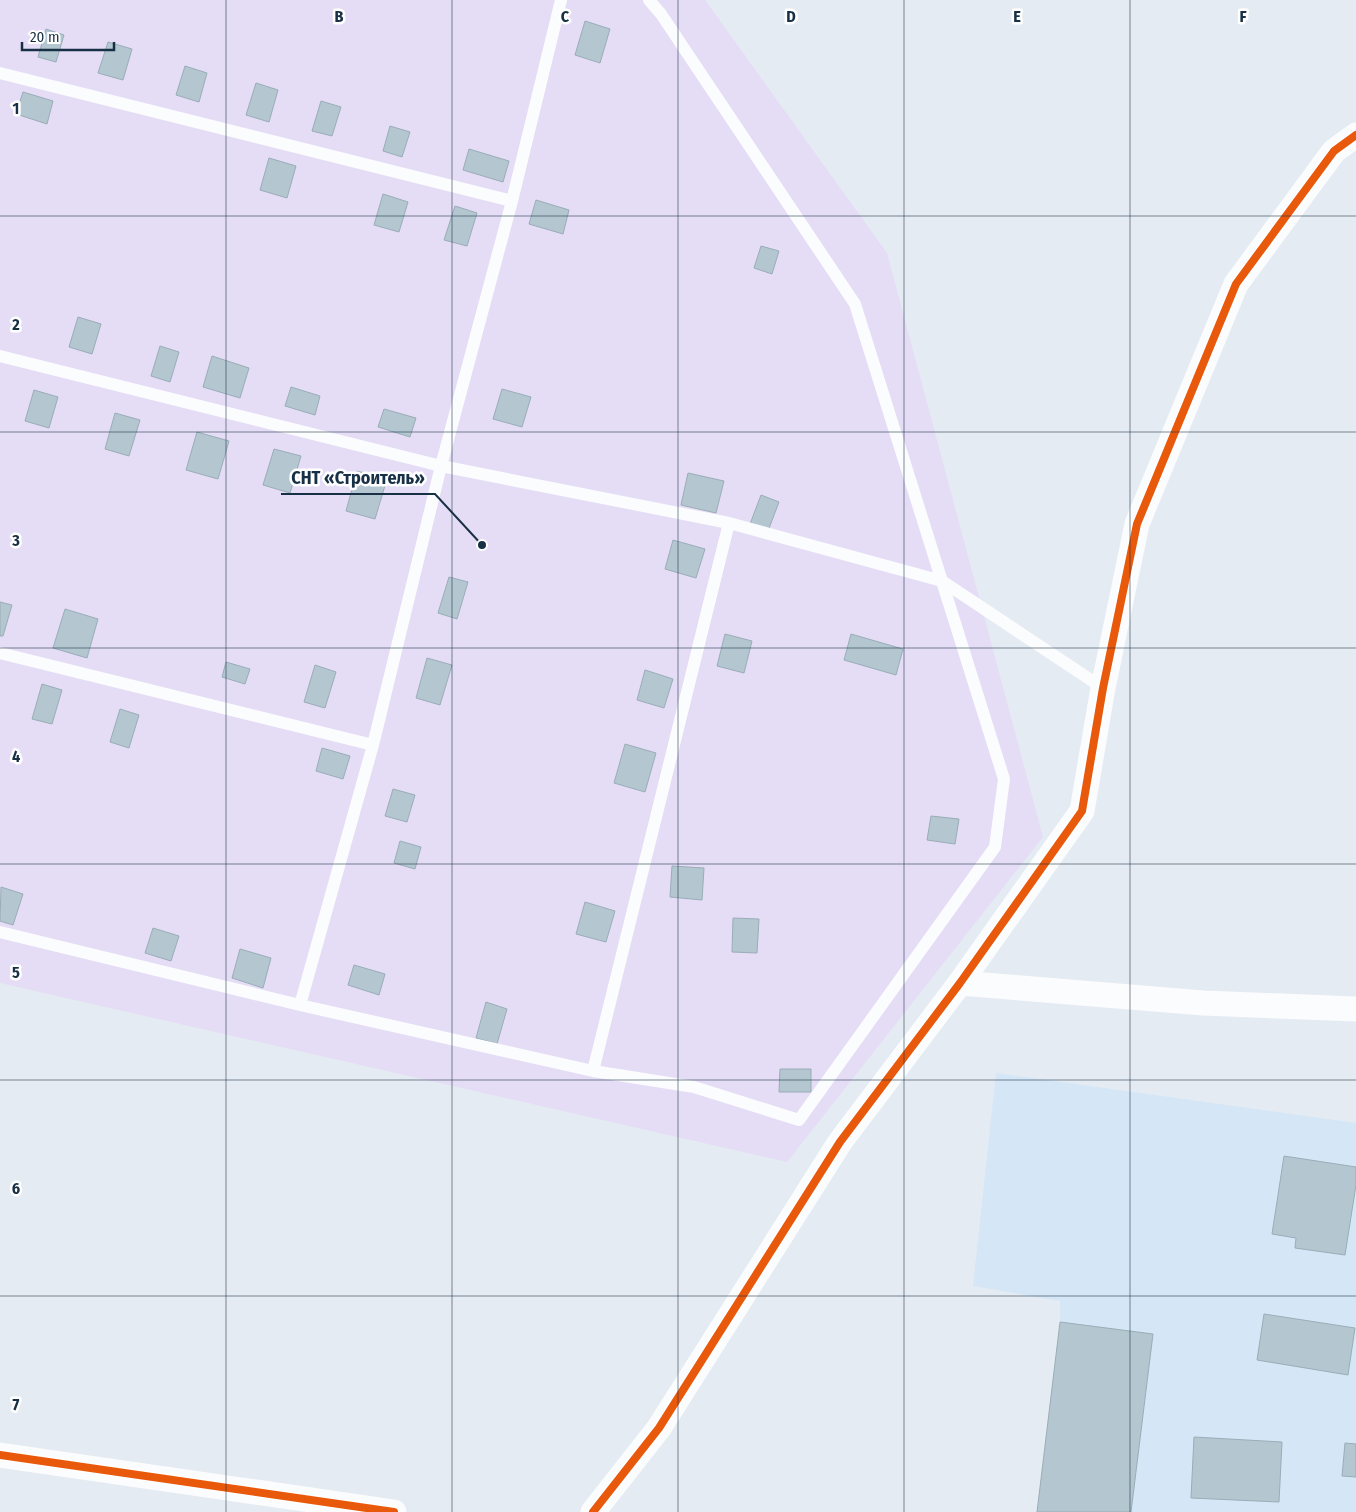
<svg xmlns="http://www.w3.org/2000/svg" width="1356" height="1512" viewBox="0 0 1356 1512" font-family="'Fira Sans Condensed',sans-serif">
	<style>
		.built { fill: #d5e6f6 }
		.green { fill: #e5dcf6 }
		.building { fill: #b4c7d1; stroke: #99adb7 }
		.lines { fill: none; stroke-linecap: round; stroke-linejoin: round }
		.lane { stroke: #fbfcfd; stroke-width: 12 }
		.street { stroke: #fbfcfd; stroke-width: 25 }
		.cycleway-casing { stroke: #fff; stroke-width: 11 }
		.cycleway { stroke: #e8590c; stroke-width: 8 }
		.grid { fill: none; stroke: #183045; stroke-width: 1; stroke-opacity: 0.55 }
		.grid-label { font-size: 16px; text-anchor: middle; font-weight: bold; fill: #183045; stroke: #fff; stroke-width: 5; stroke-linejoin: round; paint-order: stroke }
		.leader { fill: none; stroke: #183045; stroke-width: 2 }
		.callout-dot { fill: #183045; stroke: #fff; stroke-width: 2 }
		.callout-label { font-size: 18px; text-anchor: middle; font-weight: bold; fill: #183045; stroke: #fff; stroke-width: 5; stroke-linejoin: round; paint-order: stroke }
	</style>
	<rect width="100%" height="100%" fill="#e5ebf2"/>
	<!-- built -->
	<path class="built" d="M996 1073 1356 1123V1512H1037L1060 1322V1301L973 1286Z"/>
	<!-- green -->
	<path class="green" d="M0 0H705L887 253 1043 837 787 1162 0 983Z"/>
	<!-- building -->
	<path class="building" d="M585 21 610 29 600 63 575 55Z
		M46 29 64 35 56 62 38 57Z
		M108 42 132 49 123 80 98 73Z
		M185 66 207 73 199 102 176 95Z
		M256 83 278 90 269 122 246 115Z
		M23 92 53 101 47 124 16 114Z
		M321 101 341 107 332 136 312 131Z
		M390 126 410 132 402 157 383 151Z
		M469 149 509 161 503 182 463 170Z
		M269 158 296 166 287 198 260 190Z
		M383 194 408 202 399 232 374 225Z
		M536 200 569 210 563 234 529 224Z
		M455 206 477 213 467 246 444 240Z
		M761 246 779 251 772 274 754 268Z
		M78 317 101 324 92 354 69 347Z
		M160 346 179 352 170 382 151 376Z
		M212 356 249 368 240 398 203 387Z
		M291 387 320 396 315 415 285 406Z
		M502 389 531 397 522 427 493 419Z
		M34 390 58 397 49 428 25 421Z
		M384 409 416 418 410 437 378 427Z
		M115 413 140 420 129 456 105 449Z
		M197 432 229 441 218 479 186 470Z
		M274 449 301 456 290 493 263 485Z
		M357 471 387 479 375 519 346 511Z
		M688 473 724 481 716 513 681 505Z
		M761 495 779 502 768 531 750 524Z
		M673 540 705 549 696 578 665 569Z
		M449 577 468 582 457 619 438 613Z
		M0 602 12 605 3 636H0Z
		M65 609 98 619 87 658 53 648Z
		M725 634 752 641 744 673 717 666Z
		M851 634 903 649 896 675 844 660Z
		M427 658 452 665 440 705 416 698Z
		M226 662 250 669 245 684 222 677Z
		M315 665 336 672 325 708 304 702Z
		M645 670 673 679 664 708 637 700Z
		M42 684 62 690 52 724 32 719Z
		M120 709 139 715 129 748 110 742Z
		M625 744 656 753 645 792 614 783Z
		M322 748 350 756 343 779 316 771Z
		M393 789 415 795 407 822 385 816Z
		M931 816 959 819 955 844 927 840Z
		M400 841 421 847 415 869 394 863Z
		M672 866 704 868 702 900 670 897Z
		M1 887 23 894 13 925 0 921Z
		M585 902 615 911 606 942 576 934Z
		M733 918 759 919 757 953 732 952Z
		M153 928 179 936 171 961 145 953Z
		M240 949 271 958 263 988 232 978Z
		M354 965 385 974 379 995 348 985Z
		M486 1002 507 1009 497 1044 476 1038Z
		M780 1069H811V1092H779Z
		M1284 1156 1356 1167V1185L1345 1255 1295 1248 1296 1238 1272 1234Z
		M1264 1314 1355 1328 1348 1375 1257 1360Z
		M1060 1322 1153 1334 1131 1512H1037Z
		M1194 1437 1282 1442 1279 1502 1191 1498Z
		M1345 1443 1356 1444V1477L1342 1476Z"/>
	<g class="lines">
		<!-- lane -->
		<path class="lane" d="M0 73 512 201
			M0 356 441 466 729 523 942 581 1103 688
			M0 653 373 745
			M0 932 300 1005 593 1071 694 1087 799 1120 995 847 1004 779 855 304 661 14 649 0
			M300 1005 373 745 441 466 512 201 561 0
			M593 1071 729 523"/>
		<!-- street -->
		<path class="street" d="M960 983 1203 1003 1356 1009
			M0 1455 394 1512
			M593 1512 659 1428 840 1142 960 983 1082 811 1103 688 1137 524 1236 284 1334 151 1356 135"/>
		<!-- cycleway casing -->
		<g class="cycleway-casing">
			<path id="cycleway" d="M0 1455 394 1512
				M593 1512 659 1428 840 1142 960 983 1082 811 1103 688 1137 524 1236 284 1334 151 1356 135"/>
		</g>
		<!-- cycleway -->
		<use href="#cycleway" class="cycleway"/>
	</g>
	<!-- grid -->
	<path class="grid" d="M226 0V1512M452 0V1512M678 0V1512M904 0V1512M1130 0V1512M0 216H1356M0 432H1356M0 648H1356M0 864H1356M0 1080H1356M0 1296H1356"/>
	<g class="grid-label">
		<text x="339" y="22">B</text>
		<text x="565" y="22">C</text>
		<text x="791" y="22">D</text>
		<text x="1017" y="22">E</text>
		<text x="1243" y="22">F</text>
		<text x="16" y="114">1</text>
		<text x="16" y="330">2</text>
		<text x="16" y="546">3</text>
		<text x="16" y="762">4</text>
		<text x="16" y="978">5</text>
		<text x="16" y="1194">6</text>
		<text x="16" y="1410">7</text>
	</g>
	<!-- callouts -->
	<path class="leader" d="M482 545L435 494H281"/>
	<circle class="callout-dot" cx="482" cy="545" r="5"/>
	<g class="callout-label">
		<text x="358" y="484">СНТ «Строитель»</text>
	</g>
	<!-- scale -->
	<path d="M22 42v8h92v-8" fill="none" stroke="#183045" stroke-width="2.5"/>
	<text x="30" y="42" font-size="15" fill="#183045" stroke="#ffffff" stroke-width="4" paint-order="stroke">20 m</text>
</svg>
